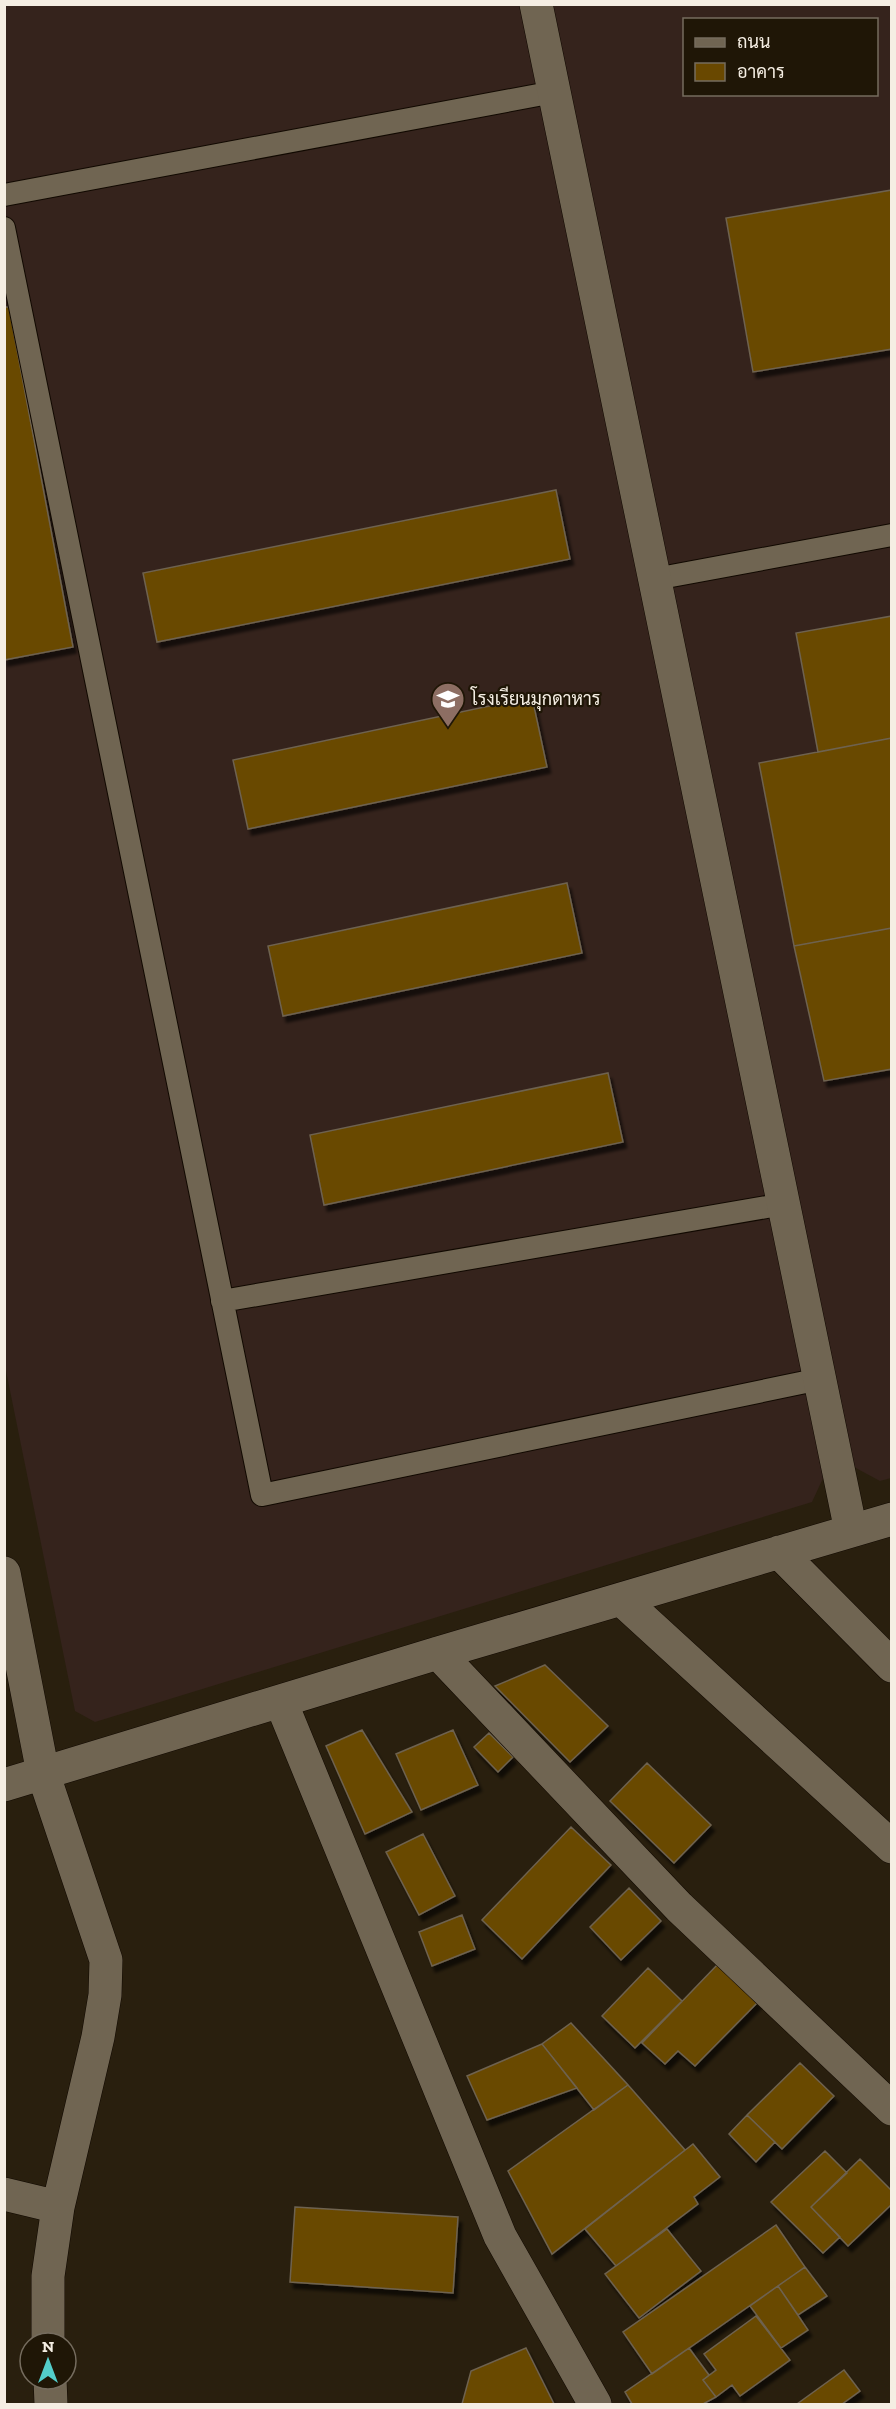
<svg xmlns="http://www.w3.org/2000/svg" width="896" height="2409" viewBox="0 0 896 2409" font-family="'Zilla Slab',Sarabun,serif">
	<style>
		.education { fill: #35231c; fill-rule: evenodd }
		.building { fill: #694800; stroke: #6e624f; stroke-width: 1.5; filter: url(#shadow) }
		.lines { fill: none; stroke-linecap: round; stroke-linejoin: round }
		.service-casing { stroke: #110900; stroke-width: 24 }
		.minor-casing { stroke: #110900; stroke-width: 34 }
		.service { stroke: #706552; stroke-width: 22 }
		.minor { stroke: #706552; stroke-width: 33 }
		.labels { text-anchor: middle; stroke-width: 4.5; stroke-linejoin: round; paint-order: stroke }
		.poi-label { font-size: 18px; fill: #f5eee3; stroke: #1f1606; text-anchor: start }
	</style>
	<defs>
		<filter id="shadow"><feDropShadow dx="3.5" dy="6" stdDeviation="1.5" flood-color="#0009"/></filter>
	</defs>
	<rect width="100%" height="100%" fill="#291f0e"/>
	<!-- education -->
	<path class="education" d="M4 5H891V1478L880 1481 854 1467 824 1476 812 1502 95 1722 75 1711 4 1361ZM684 20H876V94H684Z"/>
	<!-- building -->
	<path class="building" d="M892 190V349L753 372 726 218Z
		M4 307H9L73 647 4 660Z
		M556 490 570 559 157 642 143 573Z
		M892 616V738L818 752 796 633Z
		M532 697 547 767 248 829 233 760Z
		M892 738V928L794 946 759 763Z
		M567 883 582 953 283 1016 268 946Z
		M892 928V1069L824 1081 794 946Z
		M608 1073 623 1142 324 1205 310 1135Z
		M545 1665 608 1726 570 1762 495 1686Z
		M362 1730 412 1812 365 1834 326 1746Z
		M453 1730 478 1785 421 1810 396 1754Z
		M489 1733 513 1757 498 1772 474 1747Z
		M647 1763 711 1825 674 1863 610 1801Z
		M571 1827 611 1865 522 1959 482 1920Z
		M423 1834 455 1896 419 1915 386 1852Z
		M629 1888 661 1921 621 1960 590 1927Z
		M462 1915 475 1949 432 1966 419 1932Z
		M718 1964 758 2002 695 2066 678 2051 665 2064 642 2043Z
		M648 1968 682 2001 635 2048 602 2016Z
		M571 2023 628 2085 594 2110 542 2044Z
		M542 2044 577 2088 487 2120 467 2076Z
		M800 2063 834 2096 782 2149 747 2115Z
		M628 2085 685 2150 552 2254 508 2171Z
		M747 2115 775 2142 756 2162 729 2134Z
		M693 2144 720 2177 694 2197 698 2204 616 2266 585 2229Z
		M825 2151 847 2173 811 2207 840 2237 823 2253 771 2202Z
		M860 2159 892 2191V2204L848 2246 811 2207Z
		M295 2207 458 2217 453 2293 290 2282Z
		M776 2225 805 2267 652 2374 623 2332Z
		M667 2229 701 2271 639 2318 605 2274Z
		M805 2267 827 2296 798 2315 778 2286Z
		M778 2286 808 2330 781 2348 750 2306Z
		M756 2316 790 2360 740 2396 732 2385 716 2397 703 2380 716 2370 704 2354Z
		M526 2348 554 2404H462L471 2371Z
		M689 2348 709 2375 703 2380 716 2397 703 2404H632L625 2392Z
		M844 2370 860 2391 842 2404H797Z"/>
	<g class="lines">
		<!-- service casing -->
		<g class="service-casing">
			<path id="service" d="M4 195 554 92
				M4 228 262 1495 820 1379
				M655 579 892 535
				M222 1301 784 1204"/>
		</g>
		<!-- minor casing -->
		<g class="minor-casing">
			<path id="minor" d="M536 4 851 1531
				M779 1552 892 1666
				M4 1573 43 1773 106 1960 105 1995 98 2037 58 2207 48 2276V2343
				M621 1599 892 1847
				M438 1653 679 1907 892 2109
				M281 1702 500 2236 595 2404
				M4 1785 438 1653 892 1519
				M4 2194 58 2207
				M50 2379 51 2404"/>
		</g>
		<!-- service -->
		<use href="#service" class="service"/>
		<!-- minor -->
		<use href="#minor" class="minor"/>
	</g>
	<!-- icons -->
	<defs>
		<g id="school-pin" transform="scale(1.725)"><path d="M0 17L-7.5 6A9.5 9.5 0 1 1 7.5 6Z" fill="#8d6e63" stroke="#1f1606"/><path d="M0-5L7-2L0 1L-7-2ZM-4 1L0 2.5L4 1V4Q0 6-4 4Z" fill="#fff"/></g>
	</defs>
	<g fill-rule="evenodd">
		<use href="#school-pin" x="448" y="699"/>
	</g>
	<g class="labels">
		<!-- poi labels -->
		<g class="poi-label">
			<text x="471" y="705">โรงเรียนมุกดาหาร</text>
		</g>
	</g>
	<!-- border -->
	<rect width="896" height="2409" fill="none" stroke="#f5eee3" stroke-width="12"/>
	<!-- legend -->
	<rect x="683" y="18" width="195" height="78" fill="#1f1606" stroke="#756c5e" stroke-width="1.5"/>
	<rect x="695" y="38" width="30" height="9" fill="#706552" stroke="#756c5e" stroke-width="1.5"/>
	<text x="737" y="48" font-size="18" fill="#f5eee3">ถนน</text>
	<rect x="695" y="63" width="30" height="18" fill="#694800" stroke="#756c5e" stroke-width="1.5"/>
	<text x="737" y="78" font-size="18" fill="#f5eee3">อาคาร</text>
	<!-- north arrow -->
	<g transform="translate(48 2361)"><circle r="28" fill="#1f1606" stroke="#756c5e" stroke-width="1.5"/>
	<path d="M0-4.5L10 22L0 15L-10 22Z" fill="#53cdca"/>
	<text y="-9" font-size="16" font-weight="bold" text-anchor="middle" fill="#f5eee3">N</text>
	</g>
</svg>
